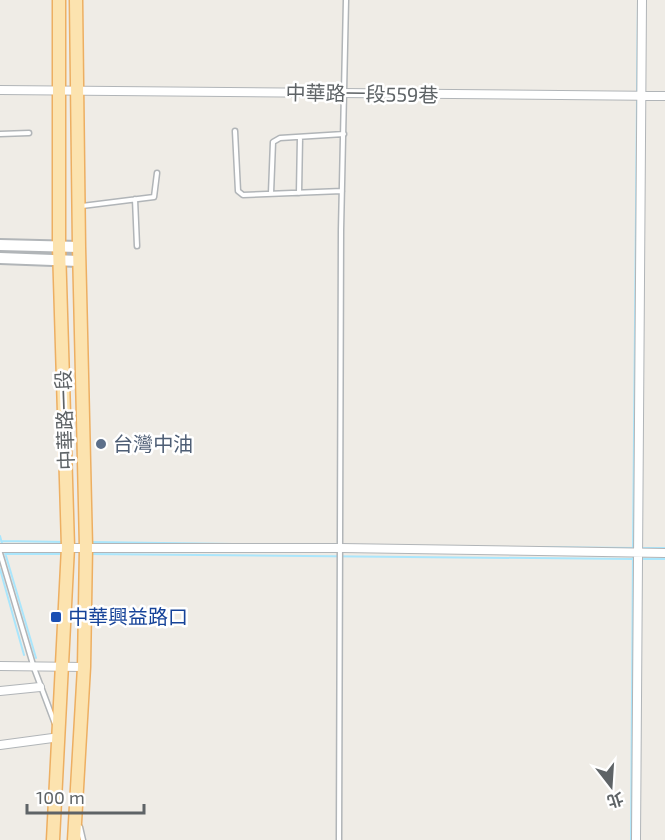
<svg xmlns="http://www.w3.org/2000/svg" width="665" height="840" viewBox="0 0 665 840" font-family="'Exo 2','Noto Sans TC',sans-serif">
	<style>
		.lines { fill: none; stroke-linecap: round; stroke-linejoin: round }
		.stream { stroke: #aae6fc; stroke-width: 2 }
		.lane-casing { stroke: #b1b5b8; stroke-width: 7 }
		.street-casing { stroke: #b1b5b8; stroke-width: 10 }
		.secondary-casing { stroke: #b1b5b8; stroke-width: 14 }
		.primary-casing { stroke: #edaf62; stroke-width: 15 }
		.lane { stroke: #fff; stroke-width: 4 }
		.street { stroke: #fff; stroke-width: 8 }
		.secondary { stroke: #fff; stroke-width: 10 }
		.primary { stroke: #fce3af; stroke-width: 12 }
		.service-dot { fill: #5c6f8a; stroke: #fff; stroke-width: 2 }
		.transit-dot { fill: #1a4fb4; stroke: #fff; stroke-width: 2 }
		.labels { text-anchor: middle; stroke-width: 5; stroke-linejoin: round; paint-order: stroke }
		.street-label { font-size: 20px; fill: #5e6366; stroke: #fff }
		.service-label { font-size: 20px; fill: #4e5e75; stroke: #fff; text-anchor: start }
		.transit-label { font-size: 20px; fill: #164399; stroke: #fff; text-anchor: start }
	</style>
	<rect width="100%" height="100%" fill="#efece6"/>
	<g class="lines">
		<!-- stream -->
		<path class="stream" d="M637 93 638 0
			M0 536 3 547
			M1 541 65 542
			M91 542 233 544
			M517 547 635 548
			M640 548H665
			M633 549 637 99
			M5 554H62
			M89 554 632 559
			M6 556 36 658
			M641 559H665
			M0 569 24 655
			M631 840 633 555"/>
		<!-- lane casing -->
		<g class="lane-casing">
			<path id="lane" d="M235 131 238 191 243 195 342 191
				M0 134 29 133
				M271 193 273 142 280 138 344 134
				M299 193 300 137
				M135 199 137 246
				M82 206 154 197 157 173
				M0 553 34 668 55 724
				M80 827 83 840
				M339 840 341 230 346 0"/>
		</g>
		<!-- street casing -->
		<g class="street-casing">
			<path id="street" d="M0 90 665 96
				M0 548H341L665 553
				M0 666 84 667
				M0 691 40 687
				M0 745 60 737
				M636 840 642 0"/>
		</g>
		<!-- secondary casing -->
		<g class="secondary-casing">
			<path id="secondary" d="M0 245 79 247
				M0 258 79 261"/>
		</g>
		<!-- primary casing -->
		<g class="primary-casing">
			<path id="primary" d="M53 840 68 547 59 247V0
				M74 840 84 667 86 547 79 247 76 0"/>
		</g>
		<!-- lane -->
		<use href="#lane" class="lane"/>
		<!-- street -->
		<use href="#street" class="street"/>
		<!-- secondary -->
		<use href="#secondary" class="secondary"/>
		<!-- primary -->
		<use href="#primary" class="primary"/>
	</g>
	<!-- markers -->
	<circle class="service-dot" cx="101" cy="444" r="6"/>
	<rect class="transit-dot" x="50" y="611" width="12" height="12" rx="3"/>
	<g class="labels">
		<!-- street labels -->
		<g class="street-label">
			<text transform="translate(362 94) rotate(1)" y="7">中華路一段559巷</text>
			<text transform="translate(65 420) rotate(-92)" y="7">中華路一段</text>
		</g>
		<!-- service labels -->
		<g class="service-label">
			<text x="113" y="451">台灣中油</text>
		</g>
		<!-- transit labels -->
		<g class="transit-label">
			<text x="68" y="624">中華興益路口</text>
		</g>
	</g>
	<!-- north arrow -->
	<g transform="translate(611 786) rotate(163)" stroke="#ffffff" stroke-width="4.5" paint-order="stroke">
	<path d="M0-4.5L10 22L0 15L-10 22Z" fill="#5e6366"/>
	<text y="-9" font-size="16" font-weight="bold" text-anchor="middle" fill="#5e6366">北</text>
	</g>
	<!-- scale -->
	<path d="M27 804v9h117v-9" fill="none" stroke="#5e6366" stroke-width="3"/>
	<text x="36" y="804" font-size="18" fill="#5e6366" stroke="#ffffff" stroke-width="4.5" paint-order="stroke">100 m</text>
</svg>
